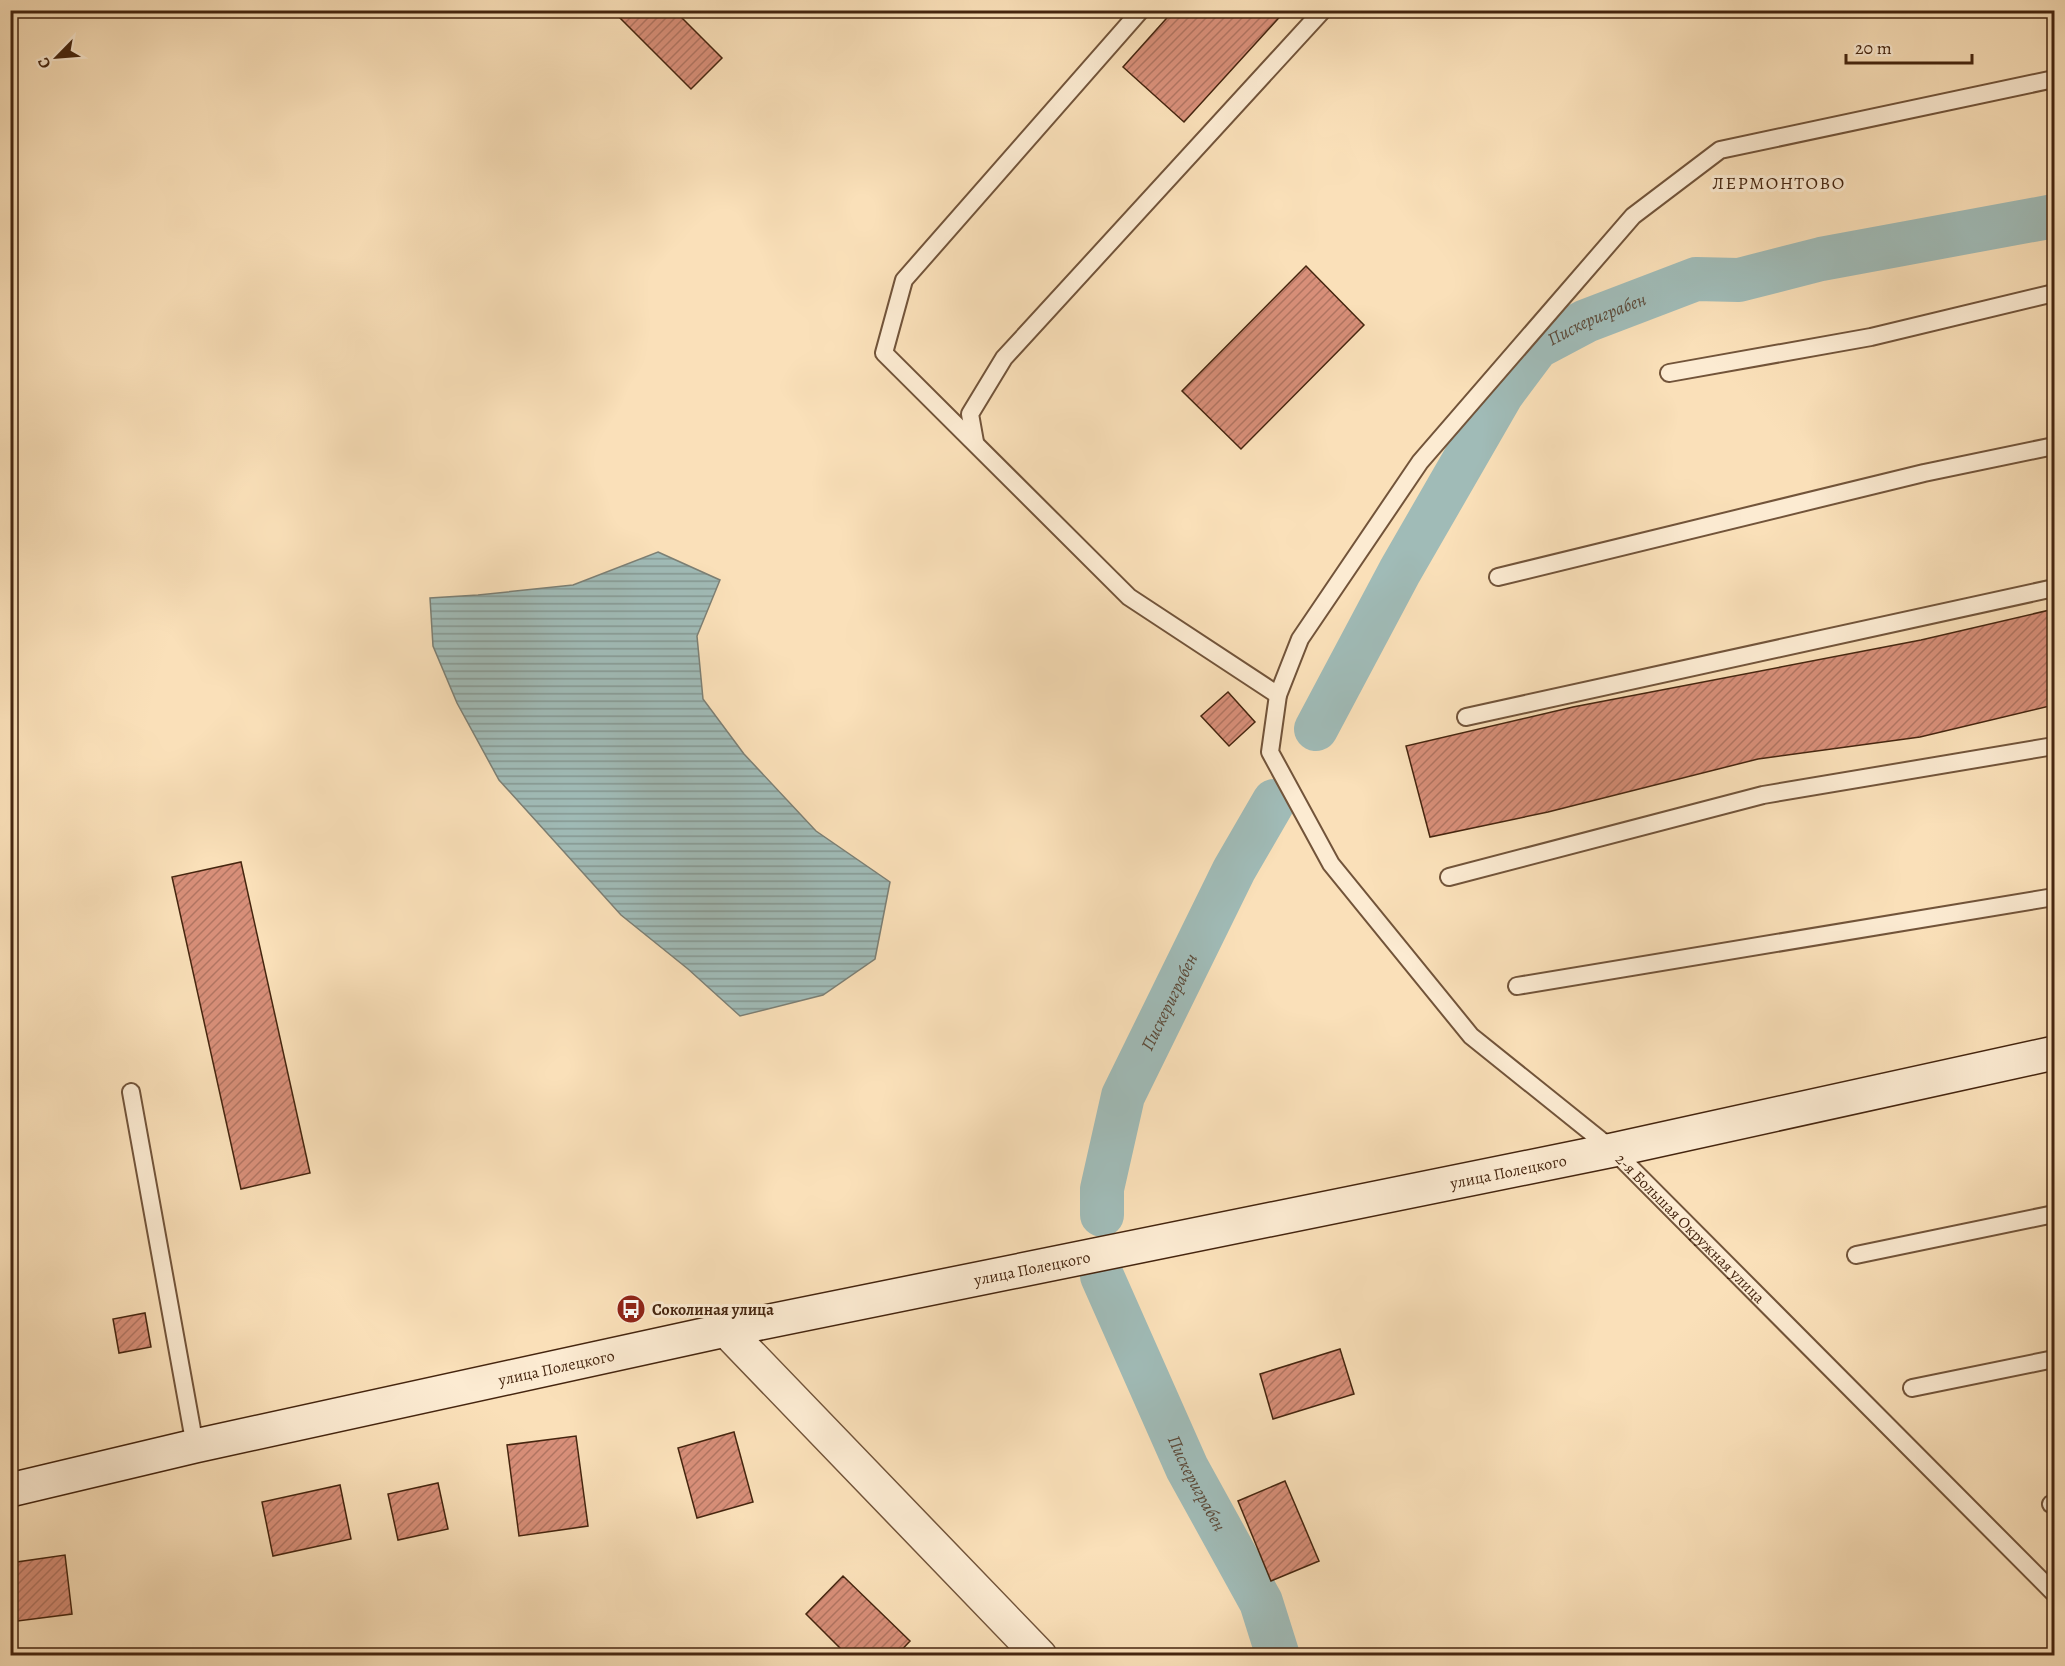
<svg xmlns="http://www.w3.org/2000/svg" width="2065" height="1666" viewBox="0 0 2065 1666" font-family="Alegreya,serif">
	<style>
		.water { fill: url(#water-rules); stroke: #7c7f74; stroke-width: 1.5 }
		.lines { fill: none; stroke-linecap: round; stroke-linejoin: round }
		.canal { stroke: #a0bbb7; stroke-width: 44 }
		.building { fill: url(#building-hatch); stroke: #45250f; stroke-width: 1.5 }
		.lane-casing { stroke: #72543a; stroke-width: 20 }
		.street-casing { stroke: #72543a; stroke-width: 36 }
		.secondary-casing { stroke: #45250f; stroke-width: 36 }
		.lane { stroke: #fcebd2; stroke-width: 16 }
		.street { stroke: #fcebd2; stroke-width: 33 }
		.secondary { stroke: #fcebd2; stroke-width: 33 }
		.labels { text-anchor: middle; stroke-width: 6; stroke-linejoin: round; paint-order: stroke }
		.street-label { font-size: 16px; fill: #45250f; stroke: #fcebd2 }
		.poi-label { font-size: 16px; font-weight: bold; fill: #45250f; stroke: #fcebd2; text-anchor: start }
		.neighbourhood-label { font-size: 18px; letter-spacing: 1.5px; fill: #45250f; stroke: #fcebd2 }
		.water-label { font-size: 18px; font-style: italic; fill: #5c4a39; stroke: #fcebd2 }
	</style>
	<defs>
		<pattern id="water-rules" width="6" height="5" patternUnits="userSpaceOnUse" patternTransform="scale(1.5)"><rect width="6" height="5" fill="#a0bbb7"/><path d="M0 2.5h6" fill="none" stroke="#849893"/></pattern>
		<pattern id="building-hatch" width="6" height="6" patternUnits="userSpaceOnUse" patternTransform="scale(1.5)"><rect width="6" height="6" fill="#d88f79"/><path d="M-1 1l2-2M0 6l6-6M5 7l2-2" fill="none" stroke="#b17562"/></pattern>
	</defs>
	<rect width="100%" height="100%" fill="#fae0b9"/>
	<filter id="stains"><feTurbulence type="fractalNoise" baseFrequency=".00333" numOctaves="4"/><feColorMatrix values="0 0 0 0 .2 0 0 0 0 .09 0 0 0 0 .02 0 0 0 .5 -.17"/></filter>
	<radialGradient id="worn" r=".72"><stop offset=".6" stop-color="#630" stop-opacity="0"/><stop offset="1" stop-color="#630" stop-opacity=".3"/></radialGradient>
	<!-- water -->
	<path class="water" d="M658 552 720 580 697 636 703 699 744 754 816 831 890 882 875 959 823 995 740 1016 688 969 621 915 499 780 457 703 433 646 430 598 478 595 573 585Z"/>
	<g class="lines">
		<!-- canal -->
		<g class="canal">
			<path id="s1" d="M1316 729 1400 571 1502 394 1537 347 1586 321 1696 279 1739 280 1821 259 2054 216"/>
			<path id="s2" d="M1102 1215V1189L1123 1096 1234 870 1274 801"/>
			<path id="s3" d="M1102 1276 1187 1468 1261 1602 1278 1656"/>
		</g>
	</g>
	<!-- building -->
	<path class="building" d="M612 10H674L722 58 691 89Z
		M1174 10H1286L1184 122 1123 67Z
		M1306 266 1364 325 1241 449 1182 391Z
		M2054 609V705L1920 737 1758 759 1548 812 1430 837 1406 746 1573 707 1921 640Z
		M1228 692 1255 722 1229 746 1201 716Z
		M241 862 310 1173 241 1189 172 877Z
		M145 1313 151 1347 119 1353 113 1319Z
		M1340 1349 1354 1394 1273 1419 1260 1374Z
		M734 1432 753 1502 697 1518 678 1448Z
		M576 1436 588 1526 519 1536 507 1445Z
		M1285 1481 1319 1561 1271 1581 1238 1501Z
		M438 1483 448 1529 398 1540 388 1494Z
		M340 1485 351 1539 273 1556 262 1502Z
		M65 1555 72 1614 10 1622V1563Z
		M843 1576 910 1641 896 1656H848L806 1614Z"/>
	<g class="lines">
		<!-- lane casing -->
		<g class="lane-casing">
			<g id="lane">
				<path d="M1141 10 904 280 884 353 1129 597 1278 695"/>
				<path id="s4" d="M2054 79 1720 150 1633 216 1420 462 1300 639 1278 695 1270 752 1331 864 1471 1036 1613 1150 2054 1593"/>
				<path d="M1669 373 1871 337 2054 293"/>
				<path d="M975 442 970 414 1004 358 1323 10"/>
				<path d="M1498 577 1924 473 2054 446"/>
				<path d="M1466 717 2054 588"/>
				<path d="M1449 877 1763 795 2054 746"/>
				<path d="M1517 986 2054 897"/>
				<path d="M131 1092 195 1446"/>
				<path d="M1856 1255 2054 1214"/>
				<path d="M1912 1388 2054 1359"/>
				<path d="M2051 1504 2054 1503"/>
			</g>
		</g>
		<!-- street casing -->
		<g class="street-casing">
			<path id="street" d="M726 1330 1040 1656"/>
		</g>
		<!-- secondary casing -->
		<g class="secondary-casing">
			<g id="secondary">
				<path id="s5" d="M10 1490 195 1446 726 1330 1613 1150 2054 1053"/>
			</g>
		</g>
		<!-- lane -->
		<use href="#lane" class="lane"/>
		<!-- street -->
		<use href="#street" class="street"/>
		<!-- secondary -->
		<use href="#secondary" class="secondary"/>
	</g>
	<!-- icons -->
	<defs>
		<g id="bus-disc" transform="scale(1.5)"><circle r="9.5" fill="#8f2418" stroke="#fcebd2"/><path d="M-5-6H5V4H4V6H2V4H-2V6H-4V4H-5ZM-3.5-4V0h7V-4ZM-3.5 1.2v1.5H-2V1.2ZM2 1.2v1.5H3.5V1.2Z" fill="#fff"/></g>
	</defs>
	<g fill-rule="evenodd">
		<use href="#bus-disc" x="631" y="1309"/>
	</g>
	<g class="labels">
		<!-- street labels -->
		<g class="street-label">
			<text dy="6" stroke="none"><textPath href="#s5" startOffset="1532">улица Полецкого</textPath></text>
			<text dy="6" stroke="none"><textPath href="#s4" startOffset="1749">2-я Большая Окружная улица</textPath></text>
			<text dy="6" stroke="none"><textPath href="#s5" startOffset="1046">улица Полецкого</textPath></text>
			<text dy="6" stroke="none"><textPath href="#s5" startOffset="560">улица Полецкого</textPath></text>
		</g>
		<!-- poi labels -->
		<g class="poi-label">
			<text x="652" y="1315">Соколиная улица</text>
		</g>
		<!-- neighbourhood labels -->
		<g class="neighbourhood-label">
			<text x="1779" y="189">ЛЕРМОНТОВО</text>
		</g>
		<!-- water labels -->
		<g class="water-label">
			<text dy="6" stroke="none"><textPath href="#s1" startOffset="508">Пискериграбен</textPath></text>
			<text dy="6" stroke="none"><textPath href="#s2" startOffset="226">Пискериграбен</textPath></text>
			<text dy="6" stroke="none"><textPath href="#s3" startOffset="228">Пискериграбен</textPath></text>
		</g>
	</g>
	<!-- margin -->
	<rect width="2065" height="1666" fill="none" stroke="#fae0b9" stroke-width="36"/>
	<rect x="12" y="12" width="2041" height="1642" fill="none" stroke="#45250f" stroke-width="3"/>
	<rect x="18" y="18" width="2029" height="1630" fill="none" stroke="#45250f" stroke-width="1.5"/>
	<!-- north arrow -->
	<g transform="translate(57 57) rotate(245)" stroke="#fcebd2" stroke-width="4.5" paint-order="stroke">
	<path d="M0-4.5L10 22L0 15L-10 22Z" fill="#45250f"/>
	<text y="-9" font-size="16" font-weight="bold" text-anchor="middle" fill="#45250f">С</text>
	</g>
	<!-- scale -->
	<path d="M1846 54v9h126v-9" fill="none" stroke="#45250f" stroke-width="3"/>
	<text x="1855" y="54" font-size="18" fill="#45250f" stroke="#fcebd2" stroke-width="4.5" paint-order="stroke">20 m</text>
	<rect width="100%" height="100%" filter="url(#stains)"/>
	<rect width="100%" height="100%" fill="url(#worn)"/>
</svg>
